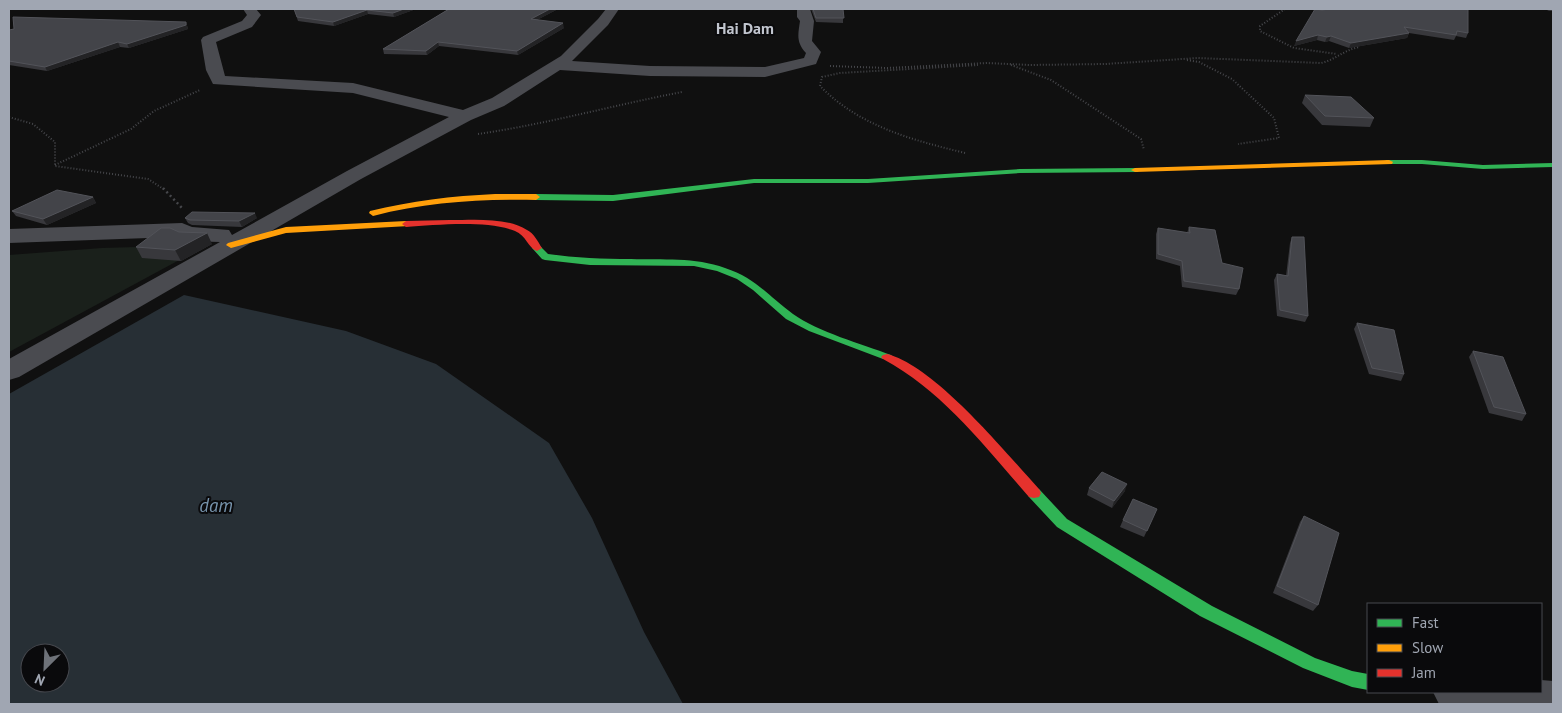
<svg xmlns="http://www.w3.org/2000/svg" width="1562" height="713" viewBox="0 0 1562 713" font-family="'PT Sans',sans-serif">
	<style>
		.green { fill: #1a201b }
		.water { fill: #272f35; fill-rule: evenodd }
		.lines { fill: none; stroke-linecap: round; stroke-linejoin: round }
		.path-far1 { stroke: #46474b; stroke-width: 2; stroke-dasharray: 1 2; stroke-linecap: butt }
		.path { stroke: #46474b; stroke-width: 2.5; stroke-dasharray: 2 3; stroke-linecap: butt }
		.street { fill: #4a4b50; fill-rule: evenodd }
		.fast { fill: #30b455; fill-rule: evenodd }
		.slow { fill: #ff9f0a; fill-rule: evenodd }
		.jam { fill: #e5322d; fill-rule: evenodd }
		.wall { fill: #38383c }
		.shaded-wall { fill: #232325 }
		.building { fill: #434449; stroke: #525359 }
		.labels { text-anchor: middle; stroke-width: 4; stroke-linejoin: round; paint-order: stroke }
		.far-district-label { font-size: 16px; font-weight: bold; fill: #c1c5ce; stroke: #0a0a0c }
		.near-water-label { font-size: 19px; font-style: italic; fill: #7794ad; stroke: #0a0a0c }
	</style>
	<rect width="100%" height="100%" fill="#101010"/>
	<!-- green -->
	<path class="green" d="M207 245 9 352V255L102 248Z"/>
	<!-- water -->
	<path class="water" d="M184 295 346 331 436 364 549 443 592 518 644 632 683 704H9V394ZM30 653H60V683H30Z"/>
	<g class="lines">
		<!-- path-far1 -->
		<path class="path-far1" d="M1285 9 1260 26V31L1294 48 1337 54
			M1187 60 1199 62 1232 79 1274 118 1279 138 1238 144
			M1011 65 1051 80 1141 139 1144 150
			M830 66 887 68 987 63 1030 65 1105 64 1198 58 1321 63C1335 60 1344 50 1359 47L1360 43
			M9 117 33 124 55 142V166L148 179 165 190
			M478 134C547 124 614 105 682 92
			M965 153C912 140 859 126 820 86L822 77 840 73 978 65
			M55 165 131 129 154 111 200 90"/>
		<!-- path -->
		<path class="path" d="M163 188 182 208"/>
		<!-- street -->
		<path class="street" d="M243 9H256L261 15 252 27 216 42 225 76 353 83 463 110 492 98 561 56 598 19 606 9H619L608 25 572 61 650 66 765 67 804 58 806 53C796 42 798 35 800 21L797 17V9H810L814 21 812 41 821 52 816 64 765 77 650 76 560 70 504 106 471 120 361 179 19 377 9 380V359L220 242 185 241 176 237 9 243V229L182 223 192 227 229 230 232 235 347 171 449 117 353 93 213 84 206 70 201 40 203 37 242 21 247 15Z
			M1541 680 1553 681V704H1439L1433 692H1541Z"/>
		<!-- fast -->
		<path class="fast" d="M1386 160H1422L1483 165 1553 163V167L1483 169 1422 164H1389L1385 162Z
			M1135 168 1139 170 1138 172 1020 173 868 183H754L613 201 536 200 532 197 536 194 613 195 754 179H868L1020 169Z
			M537 245 540 246 548 254C576 258 603 259 631 259 662 260 695 257 725 268 756 278 768 296 793 314 818 332 862 344 891 355L893 357 891 359H883L809 331 786 319 753 290 737 279 717 271 694 266 590 265 545 260 542 259 532 248Z
			M1034 488 1039 489 1067 519 1212 606 1315 658 1352 671 1368 674V690L1352 687 1303 668 1200 616 1057 527 1029 497 1027 493 1029 489Z"/>
		<!-- slow -->
		<path class="slow" d="M1389 160 1393 162 1392 164 1135 172 1131 170 1135 168Z
			M495 194H536L540 197 536 200C481 199 427 202 373 216L369 213 370 211C411 201 452 196 495 194Z
			M406 221 409 222V226L286 233 231 248 226 245 228 243 286 227Z"/>
		<!-- jam -->
		<path class="jam" d="M450 220C474 220 506 217 527 230 534 233 538 242 542 248L537 251C528 248 526 235 515 231 487 220 436 225 406 227L402 224 406 221Z
			M887 354C935 366 1005 452 1039 489L1041 493 1039 497 1034 498 1029 497C985 447 943 391 883 359L881 357 883 355Z"/>
	</g>
	<!-- wall -->
	<path class="wall" d="M294 9H416L394 17 368 14 334 26 298 21Z
		M449 9H558L537 20 564 28 518 55 439 46 427 55 384 54 383 49Z
		M811 9H843V23L816 22Z
		M1545 9H1553V11H1549Z
		M1322 10H1468V33L1466 38 1456 36 1454 40 1409 33 1407 38 1349 48 1329 41 1325 42 1317 40 1294 46Z
		M186 22 188 29 129 48 120 47 47 71 9 65V30L14 29Z
		M1305 95 1374 118 1370 127 1322 125 1302 103Z
		M93 197 96 203 47 225 16 216 12 211Z
		M185 218H257L242 227 192 225 188 223Z
		M1189 227 1222 263 1239 289 1236 295 1182 287 1180 266 1156 259V234L1158 228 1187 233Z
		M179 232 212 244 181 261 142 258 136 247Z
		M1292 237 1308 316 1305 322 1277 316 1274 280 1277 274 1286 276 1290 243Z
		M1357 323 1404 374 1401 381 1369 374 1354 329Z
		M1473 351 1526 414 1522 421 1489 413 1469 357Z
		M1089 488 1125 491 1112 508 1087 495Z
		M1157 509 1144 537 1120 527 1123 520Z
		M1304 516 1318 605 1313 611 1273 593 1300 522Z"/>
	<!-- shaded-wall -->
	<path class="shaded-wall" d="M404 9H416L394 17 393 13Z
		M550 9H558L531 23V19Z
		M367 10 368 14 334 26 333 22Z
		M186 22 188 29 129 48 127 44Z
		M563 23 564 28 518 55 517 51Z
		M1409 33 1407 38 1349 48 1351 43Z
		M1318 35 1317 40 1294 46 1296 41Z
		M1331 36 1329 41 1325 42 1327 37Z
		M118 42 120 47 47 71 45 67Z
		M438 42 439 46 427 55 426 51Z
		M93 197 96 203 47 225 43 219Z
		M255 213 257 218 242 227 239 221Z
		M207 233 212 244 181 261 175 250Z
		M1127 484 1125 491 1112 508 1114 501Z"/>
	<!-- building -->
	<path class="building" d="M294 9H404L393 13 367 10 333 22 297 17Z
		M449 9H550L531 19 563 23 517 51 438 42 426 51 383 49Z
		M813 9H843L844 18H816Z
		M1315 9 1322 10 1330 9H1468V33L1457 31 1456 35 1404 27 1409 33 1351 43 1331 36 1327 37 1318 35 1296 41Z
		M13 17 186 22V25L127 44 118 42 45 67 9 61V30L14 29Z
		M1305 95 1351 97 1374 118 1325 116Z
		M57 190 93 197 43 219 12 211Z
		M192 212 255 213 239 221 190 220 185 218Z
		M1189 227 1215 230 1222 263 1243 268 1239 289 1184 281 1182 261 1158 254V228L1190 233Z
		M161 228H170L179 232 207 233 175 250 136 247Z
		M1292 237H1304L1308 316 1280 310 1277 274 1288 276Z
		M1357 323 1394 330 1404 374 1372 368Z
		M1473 351 1503 357 1526 414 1494 407Z
		M1102 472 1127 484 1114 501 1089 488Z
		M1133 499 1157 509 1147 531 1123 520Z
		M1304 516 1339 533 1318 605 1277 586Z"/>
	<g class="labels">
		<!-- far-district labels -->
		<g class="far-district-label">
			<text x="745" y="34">Hai Dam</text>
		</g>
		<!-- near-water labels -->
		<g class="near-water-label">
			<text x="216" y="512">dam</text>
		</g>
	</g>
	<!-- border -->
	<rect width="1562" height="713" fill="none" stroke="#a0a6b2" stroke-width="20"/>
	<!-- legend -->
	<rect x="1367" y="603" width="175" height="90" fill="#0a0a0c" stroke="#46484e"/>
	<rect x="1377" y="619" width="25" height="8" fill="#30b455" stroke="#46484e"/>
	<text x="1412" y="628" font-size="15" fill="#a0a6b2">Fast</text>
	<rect x="1377" y="644" width="25" height="8" fill="#ff9f0a" stroke="#46484e"/>
	<text x="1412" y="653" font-size="15" fill="#a0a6b2">Slow</text>
	<rect x="1377" y="669" width="25" height="8" fill="#e5322d" stroke="#46484e"/>
	<text x="1412" y="678" font-size="15" fill="#a0a6b2">Jam</text>
	<!-- north arrow -->
	<g transform="translate(45 668) rotate(204)"><circle r="24" fill="#0a0a0c" stroke="#46484e"/>
	<path d="M0-4L9 19L0 12L-9 19Z" fill="#6e7279"/>
	<text y="-8" font-size="14" font-weight="bold" text-anchor="middle" fill="#a0a6b2">N</text>
	</g>
</svg>
